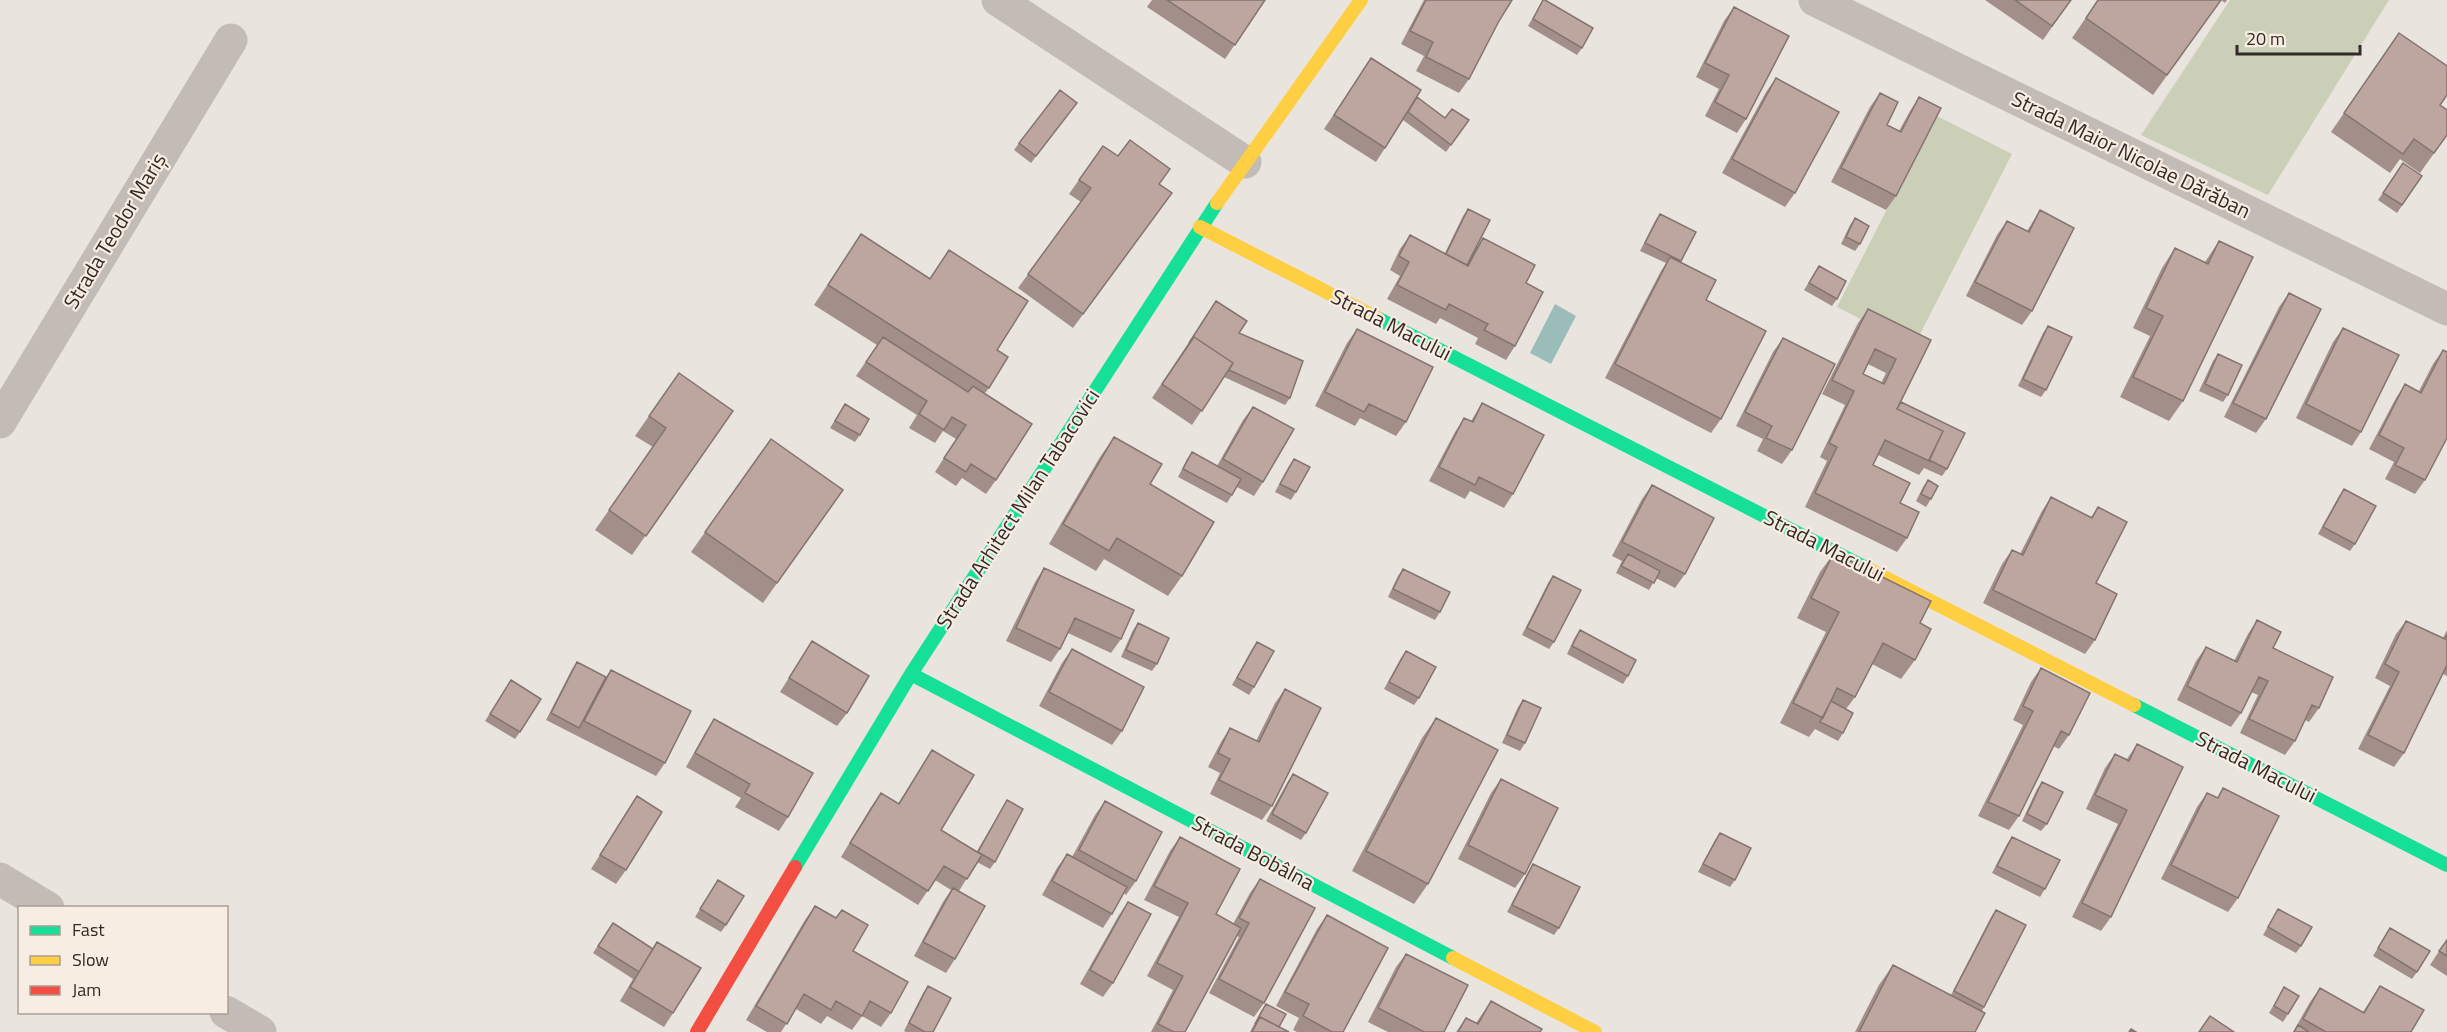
<svg xmlns="http://www.w3.org/2000/svg" width="2447" height="1032" viewBox="0 0 2447 1032" font-family="'Titillium Web',sans-serif">
	<style>
		.green { fill: #cccfb8 }
		.water { fill: #9abdba }
		.lines { fill: none; stroke-linecap: round; stroke-linejoin: round }
		.street { stroke: #c3bbb6; stroke-width: 33 }
		.fast { stroke: #16e098; stroke-width: 14 }
		.slow { stroke: #ffcf43; stroke-width: 14 }
		.jam { stroke: #f24e42; stroke-width: 14 }
		.wall { fill: #a38f8a; fill-rule: evenodd }
		.building { fill: #bda6a0; stroke: #847470; stroke-width: 1.5; fill-rule: evenodd }
		.labels { text-anchor: middle; stroke-width: 4.5; stroke-linejoin: round; paint-order: stroke }
		.street-label { font-size: 21px; fill: #332926; stroke: #f8ede3 }
	</style>
	<rect width="100%" height="100%" fill="#eae4de"/>
	<!-- green -->
	<path class="green" d="M2230 0H2389L2268 195 2141 135Z
		M1935 115 2012 154 1914 346 1837 307Z"/>
	<!-- water -->
	<path class="water" d="M1555 304 1576 316 1551 364 1530 353Z"/>
	<g class="lines">
		<!-- street -->
		<path class="street" d="M998 0 1245 162
			M1815 0 2447 309
			M0 422 231 40
			M0 879 48 908
			M226 1012 260 1032"/>
		<!-- fast -->
		<path class="fast" d="M1377 318 1868 569
			M911 674 1453 958
			M2134 705 2447 865
			M795 867 911 674 1217 203"/>
		<!-- slow -->
		<path class="slow" d="M1217 203 1361 0
			M1200 227 1377 318
			M1868 569 2134 705
			M1453 958 1595 1032"/>
		<!-- jam -->
		<path class="jam" d="M697 1032 795 867"/>
	</g>
	<!-- wall -->
	<path class="wall" d="M1152 0H1265L1225 59 1147 7Z
		M1424 0H1512L1499 21 1469 79 1459 93 1416 71 1424 56 1401 44Z
		M1543 0 1582 48 1577 55 1528 26Z
		M1985 0H2071L2043 40Z
		M2098 0H2227L2225 3 2221 0 2153 95 2072 38Z
		M1734 7 1746 119 1737 133 1705 116 1719 89 1696 77 1724 21Z
		M2399 33 2447 135 2420 173 2400 159 2390 173 2331 132Z
		M1371 58 1417 97 1445 118 1469 120 1446 152 1403 120 1376 162 1324 129Z
		M1776 78 1795 193 1785 207 1722 173 1766 92Z
		M1880 93 1887 125 1899 131 1910 111 1919 97 1896 196 1886 210 1831 182 1870 107Z
		M1077 103 1031 163 1014 150 1019 143Z
		M1103 146 1172 193 1073 328 1018 288 1081 202 1069 194Z
		M2403 163 2422 176 2397 213 2378 200Z
		M1468 209 1477 247 1483 238 1526 283 1515 346 1506 360 1475 344 1478 338 1440 318 1436 324 1387 299 1400 276 1390 270 1400 249 1410 235 1445 253 1463 216Z
		M2040 210 2032 311 2022 325 1966 296 1997 235 2007 221 2027 231Z
		M1660 214 1696 232 1681 262 1706 300 1721 419 1711 433 1605 378 1661 271 1666 263 1640 251 1655 221Z
		M1855 218 1860 244 1855 251 1841 244 1850 225Z
		M861 234 930 278 949 250 997 350 989 388 985 393 996 480 986 494 962 478 956 486 935 472 956 439 943 431 935 443 909 428 917 415 856 376 877 345 814 305Z
		M2219 241 2183 401 2169 421 2120 397 2150 336 2133 328 2162 268 2175 248 2205 262Z
		M1819 266 1837 299 1832 306 1804 290Z
		M2289 293 2266 419 2256 433 2224 417 2279 307Z
		M1216 301 1239 333 1290 398 1285 405 1224 377 1192 425 1152 398Z
		M1868 309 1931 340 1901 402 1947 469 1942 476 1924 468 1919 475 1878 455 1873 465 1900 503 1907 538 1897 552 1805 507 1827 461 1820 457 1845 405 1822 394 1858 323ZM1868 364 1886 373 1881 383 1863 374Z
		M2048 326 2046 390 2041 397 2018 386 2043 333Z
		M2343 328 2361 432 2352 446 2296 418 2333 342Z
		M1357 329 1406 422 1396 436 1360 418 1355 426 1315 406 1347 343Z
		M1783 338 1792 450 1782 464 1757 451 1763 439 1736 426 1773 352Z
		M2443 350 2425 480 2415 494 2385 479 2394 462 2369 449 2396 398 2405 384 2419 391 2433 364Z
		M2218 354 2228 395 2223 402 2199 391 2213 361Z
		M679 373 733 411 632 555 595 530 653 447 635 436Z
		M1482 403 1513 494 1504 508 1470 491 1465 499 1429 481 1455 432 1464 418 1471 421Z
		M845 404 860 435 855 442 830 428Z
		M1253 407 1263 482 1254 496 1237 487 1227 503 1178 477 1187 459 1192 452 1217 466 1243 420Z
		M1114 437 1150 484 1182 576 1168 596 1104 559 1096 571 1049 544 1100 457Z
		M771 439 843 490 763 603 691 552Z
		M1294 459 1296 492 1291 500 1275 492 1289 466Z
		M1928 480 1931 499 1926 507 1916 501 1923 487Z
		M1652 485 1685 574 1675 588 1656 578 1649 590 1616 573 1622 561 1612 556 1642 499Z
		M2344 489 2355 544 2350 551 2318 534 2339 496Z
		M2051 497 2091 517 2098 507 2095 640 2085 654 1983 603 2002 564 2012 550 2020 554 2042 511Z
		M1834 553 1920 623 1915 660 1901 679 1872 664 1855 697 1846 709 1843 733 1838 741 1815 729 1809 737 1780 723 1826 632 1797 618 1820 572Z
		M1044 568 1121 639 1111 653 1068 633 1060 649 1051 662 1006 641 1035 582Z
		M1403 569 1440 612 1435 620 1388 597 1398 576Z
		M1553 576 1554 642 1549 649 1522 635 1548 583Z
		M2257 620 2273 648 2319 708 2309 722 2305 720 2295 741 2285 755 2240 733 2258 695 2251 692 2241 713 2231 727 2177 700 2196 661 2206 647 2234 661 2248 634Z
		M2406 621 2443 638 2447 630V676L2443 674 2404 753 2394 767 2358 749 2390 686 2375 678 2396 634Z
		M1138 623 1157 664 1152 671 1121 657 1133 630Z
		M1580 630 1628 676 1623 684 1567 654 1575 637Z
		M812 641 847 713 837 726 780 692Z
		M1257 642 1254 687 1249 695 1232 685 1252 649Z
		M1072 649 1122 731 1112 745 1039 706 1062 663Z
		M1406 651 1419 698 1414 705 1384 689 1401 658Z
		M577 662 606 677 611 670 665 763 656 776 546 720 572 669Z
		M2041 668 2069 735 2059 749 2053 746 2019 816 2009 830 1978 816 2023 725 2013 720 2031 682Z
		M511 680 520 732 515 739 485 721Z
		M1285 689 1272 806 1262 820 1210 794 1220 773 1208 767 1221 742 1230 728 1256 741 1275 703Z
		M1523 700 1525 743 1520 751 1502 743 1518 707Z
		M1436 718 1428 884 1414 904 1352 871 1422 738Z
		M714 719 788 817 779 831 735 807 741 798 686 767 705 733Z
		M2137 744 2111 917 2101 931 2072 917 2118 824 2086 809 2105 768 2115 754 2127 759Z
		M932 750 941 830 977 851 1007 800 995 862 990 869 977 862 959 891 955 959 946 973 914 956 943 902 951 890 935 880 918 905 841 857 871 807 881 793 898 804 923 764Z
		M1293 774 1306 833 1301 840 1266 821 1288 781Z
		M1501 779 1525 874 1515 888 1458 859 1491 793Z
		M2042 782 2047 824 2041 831 2022 821 2037 789Z
		M2223 788 2238 898 2228 912 2161 879 2197 807 2207 793 2217 798Z
		M637 796 626 870 616 884 591 869Z
		M1105 801 1136 881 1126 895 1124 893 1112 914 1103 928 1042 895 1057 868 1067 854 1072 857 1095 815Z
		M1720 833 1735 880 1730 887 1698 872 1715 840Z
		M1180 837 1216 914 1233 924 1250 893 1260 879 1264 1003 1254 1017 1209 993 1239 937 1237 936 1185 1032H1151L1173 990 1147 976 1179 917 1144 900 1170 851Z
		M2012 837 2045 889 2040 897 1992 873 2007 844Z
		M1533 864 1559 928 1554 935 1507 912 1528 872Z
		M718 880 726 925 721 932 695 917Z
		M1128 902 1113 983 1103 997 1080 984 1119 915Z
		M815 906 836 918 842 910 853 951 891 1013 881 1027 862 1016 852 1030 827 1016 821 1024 796 1009 781 1032H767L746 1020 805 920Z
		M2278 909 2301 946 2296 953 2263 935Z
		M1996 910 1984 1007 1982 1011 1975 1032H1855L1879 985 1893 965 1951 995 1991 917Z
		M1327 915 1343 1032H1297L1293 1030 1299 1018 1276 1006 1317 929Z
		M613 923 652 949 657 942 673 1013 664 1027 620 1001 633 979 593 953Z
		M2390 928 2417 972 2412 979 2373 956Z
		M2447 939V976L2430 965Z
		M1406 954 1444 1032H1388L1368 1022 1396 967Z
		M928 986 933 1032H906L904 1031 923 993Z
		M2380 986 2411 1032H2293L2310 1002 2320 988 2363 1012Z
		M2284 987 2288 1014 2283 1022 2269 1013Z
		M1491 1001 1540 1032H1456L1466 1018 1476 1023Z
		M1266 1004 1279 1027 1289 1032H1250L1261 1011Z"/>
	<!-- building -->
	<path class="building" d="M1167 0H1265L1235 45Z
		M1426 0H1512L1499 21 1469 79 1426 57 1433 42 1410 31Z
		M1543 0H1545L1593 28 1582 48 1533 19Z
		M2015 0H2071L2052 26Z
		M2098 0H2221L2167 75 2086 18Z
		M1734 7 1789 36 1746 119 1715 102 1729 75 1705 63Z
		M2399 33 2447 66V95L2440 105 2447 110V135L2434 153 2414 139 2403 154 2344 113Z
		M1371 58 1421 90 1385 148 1334 115Z
		M1776 78 1839 112 1795 193 1732 159Z
		M1060 90 1077 103 1036 156 1019 143Z
		M1880 93 1898 102 1887 125 1901 132 1919 97 1941 108 1896 196 1841 168Z
		M1417 97 1445 118 1452 109 1469 120 1451 145 1408 112Z
		M1130 140 1170 169 1159 184 1172 193 1083 314 1028 274 1091 188 1079 180 1103 146 1118 156Z
		M2403 163 2422 176 2402 205 2383 193Z
		M1468 209 1490 220 1467 265 1446 254Z
		M2040 210 2074 228 2032 311 1975 282 2007 221 2029 232Z
		M1660 214 1696 232 1681 261 1645 243Z
		M1855 218 1869 226 1860 244 1846 237Z
		M861 234 930 279 949 250 1028 301 997 350 1008 357 989 388 828 285Z
		M1410 235 1468 266 1483 238 1535 265 1526 283 1543 292 1515 346 1484 330 1488 324 1449 304 1446 310 1397 285 1409 262 1399 256Z
		M2219 241 2253 257 2183 401 2133 377 2163 316 2146 308 2175 248 2208 264Z
		M1670 257 1716 280 1706 300 1766 331 1721 419 1615 364Z
		M1819 266 1846 281 1837 299 1809 283Z
		M2289 293 2321 309 2266 419 2233 403Z
		M1216 301 1247 321 1239 333 1303 361 1290 398 1229 370 1233 363 1194 337 1189 343Z
		M1868 309 1931 340 1897 409 1943 431 1929 461 1885 440 1873 465 1910 483 1900 503 1919 512 1907 538 1815 493 1837 447 1829 443 1854 391 1832 380ZM1875 349 1896 359 1884 384 1863 374Z
		M2048 326 2072 337 2046 390 2023 379Z
		M2343 328 2399 355 2361 432 2306 404Z
		M1357 329 1433 367 1406 422 1369 404 1364 412 1325 392Z
		M883 337 968 392 973 386 1032 424 996 480 971 464 966 472 944 458 966 425 952 417 944 430 919 414 927 401 866 362Z
		M1194 337 1233 363 1202 411 1162 384Z
		M1783 338 1835 364 1792 450 1766 438 1772 426 1745 412Z
		M2443 350 2447 352V438L2425 480 2395 465 2404 448 2379 435 2405 384 2421 393Z
		M2218 354 2242 365 2228 395 2205 384Z
		M679 373 733 411 646 536 609 510 666 428 649 416Z
		M1901 402 1965 433 1947 469 1929 460 1943 431 1897 409Z
		M1482 403 1544 435 1513 494 1479 477 1475 485 1439 467 1464 418 1473 422Z
		M845 404 869 419 860 435 835 421Z
		M1253 407 1294 429 1263 482 1223 459Z
		M1114 437 1162 464 1150 484 1214 522 1182 576 1117 538 1109 551 1063 524Z
		M771 439 843 490 777 583 705 532Z
		M1192 452 1241 479 1232 495 1183 469Z
		M1294 459 1310 467 1296 492 1280 484Z
		M1928 480 1938 486 1931 499 1921 494Z
		M1652 485 1714 518 1685 574 1622 542Z
		M2344 489 2376 506 2355 544 2323 527Z
		M2051 497 2092 518 2098 507 2127 522 2096 583 2117 594 2095 640 1993 590 2012 550 2023 555Z
		M1834 553 1931 601 1920 623 1931 629 1915 660 1883 643 1855 697 1837 688 1823 718 1793 703 1839 612 1811 598Z
		M1628 554 1660 571 1654 583 1621 566Z
		M1044 568 1134 610 1121 639 1075 618 1060 649 1016 628Z
		M1403 569 1450 592 1440 612 1393 589Z
		M1553 576 1581 590 1554 642 1527 628Z
		M2257 620 2281 632 2273 648 2333 677 2319 708 2312 705 2295 741 2249 719 2268 681 2259 677 2241 713 2187 686 2206 647 2237 662Z
		M2406 621 2445 639 2447 635V665L2404 753 2368 735 2399 672 2385 664Z
		M1138 623 1169 638 1157 664 1126 650Z
		M1580 630 1636 660 1628 676 1572 646Z
		M812 641 869 676 847 713 789 678Z
		M1257 642 1274 651 1254 687 1237 678Z
		M1072 649 1144 687 1122 731 1049 692Z
		M1406 651 1436 667 1419 698 1389 682Z
		M577 662 606 677 579 728 551 713Z
		M2041 668 2090 693 2069 735 2061 731 2019 816 1988 802 2033 711 2023 706Z
		M611 670 691 711 665 763 584 721Z
		M511 680 541 699 520 732 490 714Z
		M1285 689 1321 708 1272 806 1219 780 1230 759 1218 753 1230 728 1259 742Z
		M1523 700 1541 708 1525 743 1507 735Z
		M1831 701 1853 713 1843 733 1820 722Z
		M1436 718 1498 750 1428 884 1366 851Z
		M714 719 813 773 788 817 745 793 750 784 695 753Z
		M2137 744 2183 767 2111 917 2082 903 2127 810 2095 795 2115 754 2129 761Z
		M932 750 974 775 941 830 982 855 967 879 944 866 928 891 850 843 881 793 899 804Z
		M1293 774 1328 793 1306 833 1272 814Z
		M1501 779 1558 808 1525 874 1468 845Z
		M2042 782 2063 792 2047 824 2027 814Z
		M2223 788 2279 816 2238 898 2171 865 2207 793 2218 798Z
		M637 796 662 812 626 870 600 855Z
		M1007 800 1023 809 995 862 978 852Z
		M1105 801 1162 832 1136 881 1079 850Z
		M1720 833 1751 848 1735 880 1703 864Z
		M1180 837 1240 869 1216 914 1241 928 1185 1032H1174L1158 1024 1183 976 1157 963 1188 903 1154 886Z
		M2012 837 2060 860 2045 889 1997 866Z
		M1067 854 1127 887 1112 914 1052 881Z
		M1533 864 1580 887 1559 928 1512 905Z
		M1260 879 1315 908 1264 1003 1219 979 1249 923 1239 918Z
		M718 880 744 896 726 925 700 909Z
		M953 888 985 906 955 959 923 942Z
		M1128 902 1151 914 1113 983 1090 970Z
		M815 906 836 918 842 910 868 925 853 951 908 982 891 1013 870 1001 862 1016 836 1001 831 1010 804 994 787 1024 756 1006Z
		M2278 909 2312 927 2301 946 2268 927Z
		M1996 910 2026 925 1984 1007 1954 991Z
		M1327 915 1388 948 1343 1032H1332L1303 1016 1309 1004 1285 992Z
		M613 923 653 949 639 972 598 946Z
		M2390 928 2430 951 2417 972 2378 948Z
		M2447 940V956L2439 951Z
		M657 942 701 968 673 1013 630 987Z
		M1406 954 1468 985 1444 1032H1424L1378 1008Z
		M1893 965 1985 1013 1975 1032H1859Z
		M928 986 951 998 933 1032H925L909 1023Z
		M2380 986 2424 1010 2411 1032H2326L2303 1019 2320 988 2364 1013Z
		M2284 987 2299 996 2288 1014 2274 1006Z
		M1491 1001 1542 1029 1540 1032H1458L1466 1018 1478 1024Z
		M1266 1004 1286 1014 1279 1027 1260 1017 1255 1024Z
		M2210 1016 2234 1032H2199Z
		M1260 1017 1289 1032H1252Z
		M2298 1025 2309 1032H2294Z
		M2131 1029 2136 1032H2129Z"/>
	<g class="labels">
		<!-- street labels -->
		<g class="street-label">
			<text transform="translate(2131 155) rotate(26)" y="7">Strada Maior Nicolae Dărăban</text>
			<text transform="translate(115 231) rotate(-59)" y="7">Strada Teodor Mariș</text>
			<text transform="translate(1391 325) rotate(27)" y="7">Strada Macului</text>
			<text transform="translate(1018 509) rotate(-57)" y="7">Strada Arhitect Milan Tabacovici</text>
			<text transform="translate(1824 546) rotate(27)" y="7">Strada Macului</text>
			<text transform="translate(2256 767) rotate(27)" y="7">Strada Macului</text>
			<text transform="translate(1253 853) rotate(28)" y="7">Strada Bobâlna</text>
		</g>
	</g>
	<!-- legend -->
	<rect x="18" y="906" width="210" height="108" fill="#f8ede3" stroke="#a99f97" stroke-width="1.5"/>
	<rect x="30" y="926" width="30" height="9" fill="#16e098" stroke="#a99f97" stroke-width="1.5"/>
	<text x="72" y="936" font-size="18" fill="#332926">Fast</text>
	<rect x="30" y="956" width="30" height="9" fill="#ffcf43" stroke="#a99f97" stroke-width="1.5"/>
	<text x="72" y="966" font-size="18" fill="#332926">Slow</text>
	<rect x="30" y="986" width="30" height="9" fill="#f24e42" stroke="#a99f97" stroke-width="1.5"/>
	<text x="72" y="996" font-size="18" fill="#332926">Jam</text>
	<!-- scale -->
	<path d="M2237 45v9h123v-9" fill="none" stroke="#332926" stroke-width="3"/>
	<text x="2246" y="45" font-size="18" fill="#332926" stroke="#f8ede3" stroke-width="4.5" paint-order="stroke">20 m</text>
</svg>
